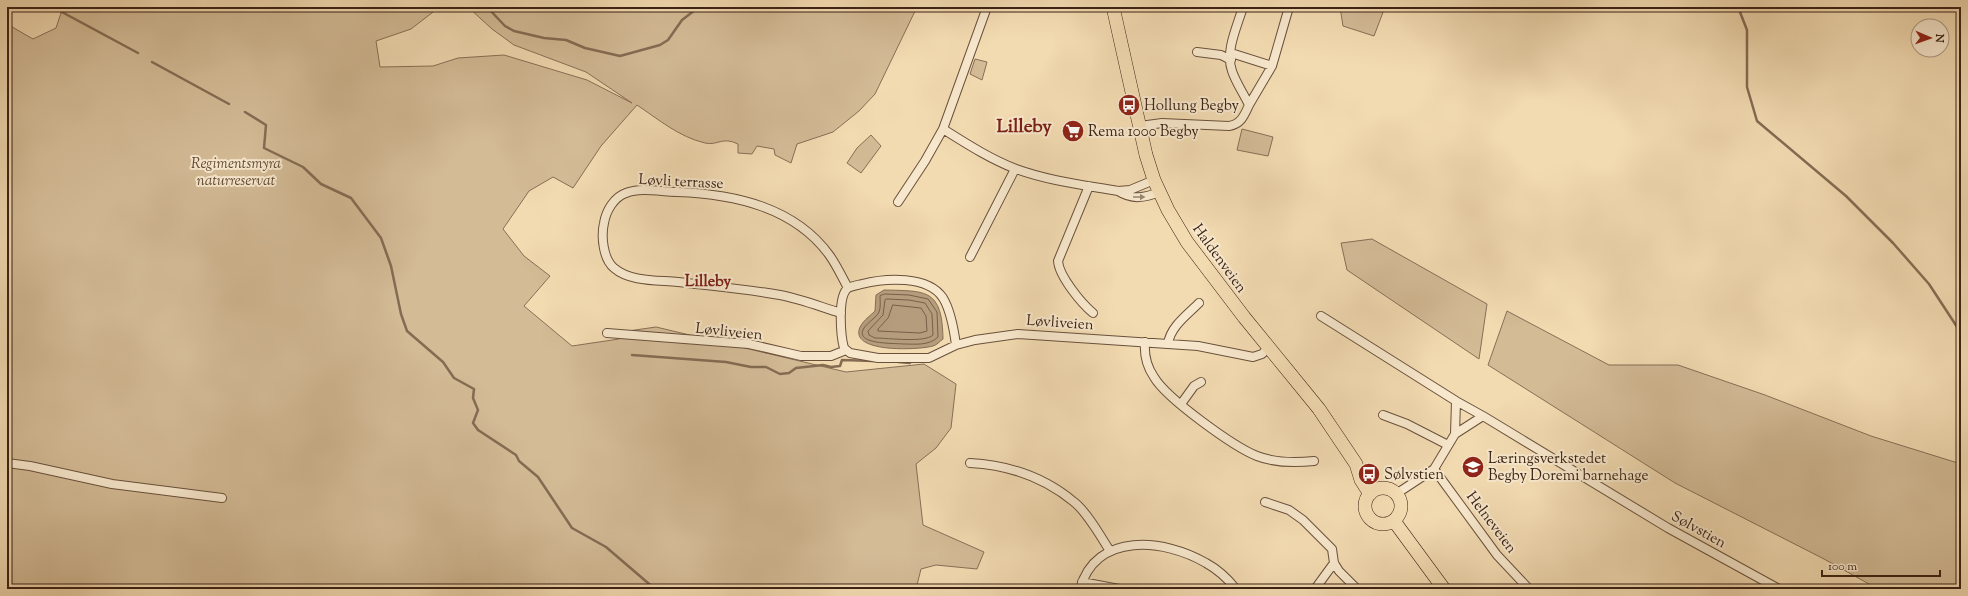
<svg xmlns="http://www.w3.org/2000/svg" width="1968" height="596" viewBox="0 0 1968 596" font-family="'Sorts Mill Goudy',serif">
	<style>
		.green { fill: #d3bb96; stroke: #876f56 }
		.water { fill: #b49c7c; stroke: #846c53 }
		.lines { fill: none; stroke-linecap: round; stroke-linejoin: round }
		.shore { stroke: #786048; stroke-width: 1 }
		.stream { stroke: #846c53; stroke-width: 2.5 }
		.street-casing { stroke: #69513c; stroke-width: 10 }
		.primary-casing { stroke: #3b2315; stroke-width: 14 }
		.street { stroke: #f7e7cc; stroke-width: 8 }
		.primary { stroke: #f2dab1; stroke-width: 13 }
		.oneway { fill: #998570 }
		.labels { text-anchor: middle; stroke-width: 4; stroke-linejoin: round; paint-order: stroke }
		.poi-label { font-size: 15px; fill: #3b2315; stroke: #f7e7cc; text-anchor: start }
		.park-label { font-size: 15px; font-style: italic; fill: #614935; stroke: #f7e7cc }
		.street-label { font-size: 15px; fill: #3b2315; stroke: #f7e7cc }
		.neighbourhood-label { font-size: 16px; font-weight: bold; fill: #7a1f14; stroke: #f7e7cc }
		.district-label { font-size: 19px; font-weight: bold; fill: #7a1f14; stroke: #f7e7cc }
	</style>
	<rect width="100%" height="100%" fill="#f2dab1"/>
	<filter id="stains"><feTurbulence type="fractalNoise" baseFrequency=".005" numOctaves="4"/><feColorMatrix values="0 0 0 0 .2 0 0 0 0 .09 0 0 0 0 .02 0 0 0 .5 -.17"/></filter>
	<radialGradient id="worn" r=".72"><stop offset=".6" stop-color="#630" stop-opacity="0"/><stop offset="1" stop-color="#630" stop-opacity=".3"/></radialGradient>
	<!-- green -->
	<path class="green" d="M63 7H436L437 9 411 29 376 41 380 67 433 66 458 58 504 55 587 80 632 103 586 72 514 45 492 29 468 7H917L875 94 859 111 833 132 797 144 791 163 775 155 774 149 757 146 752 154 738 153V144C722 136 718 146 705 143 679 137 658 119 637 105L601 146 573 188 553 177 529 191 503 229 524 256 550 276 524 306 572 346 619 339 628 331 656 327 846 372 924 364 956 384 951 428 936 448 916 464 923 525 984 552 977 569 936 565 921 569 916 589H7V24L33 39 56 28Z
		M1340 7H1385L1374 36 1343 26Z
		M975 59 987 62 982 80 970 74Z
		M1242 129 1273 137 1268 156 1237 150Z
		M871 135 881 146 861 173 847 163 857 148Z
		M1372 239 1487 304 1479 359 1347 270 1341 243Z
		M1507 311 1609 365H1678L1765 395 1871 436 1961 464V589H1878L1824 559 1675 483 1488 365Z"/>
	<!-- water -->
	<path class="water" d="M884 290C927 291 942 289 943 339 940 341 937 345 933 346 919 350 854 353 859 330 861 322 870 316 875 311L876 295Z"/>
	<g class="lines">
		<!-- shore -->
		<path class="shore" d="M885 294 909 295 928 299 937 312 938 337C929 346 915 344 903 344 895 343 853 345 864 328 868 322 876 318 879 312 881 307 880 301 880 296Z
			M887 299 909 300 925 303 932 314 933 335C925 343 888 338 875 338L869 335 868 331 883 315 885 300Z
			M893 305 921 308 926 316 927 331 920 333 878 331V329L888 318Z"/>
		<!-- stream -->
		<path class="stream" d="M487 7 505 26 514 31 544 38 566 40 585 48 620 56 660 45 668 40 682 20 699 7
			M1738 7 1747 30V87L1757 121 1846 196 1893 243 1929 284 1961 333
			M60 11 138 53
			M152 62 229 104
			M245 112 266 125 264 148 303 167 321 184 351 198 381 238 391 266 401 314 407 331 443 362 454 378 474 389 473 398 478 410 473 423 478 430 516 455 519 461 538 477 572 528 606 547 655 589
			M632 355 726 362 751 367H766L780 374 789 373 796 368 823 365 831 367 840 366 842 360 873 361
			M898 362 910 363"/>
		<!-- street casing -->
		<g class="street-casing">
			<path id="street" d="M1197 52 1221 55 1231 60
				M1231 53 1272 66
				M1249 105 1272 66 1289 7
				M1140 126 1162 123 1229 126C1241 124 1244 116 1249 105 1244 94 1236 83 1232 71 1225 51 1237 27 1243 7
				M943 129 987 7
				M1089 186 1058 261C1059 276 1081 303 1093 313
				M1118 191C1132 200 1145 198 1159 192
				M898 202 925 161 943 129C967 144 990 159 1016 169 1049 181 1084 185 1118 191L1130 190 1154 180
				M970 257 1015 169
				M841 313C821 307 801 299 780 295 746 289 712 286 678 282 658 280 630 282 614 268 603 259 601 236 604 223 606 211 614 197 626 193 641 187 662 192 677 192 734 194 795 207 830 256 837 266 842 277 848 288
				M1321 316 1456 401
				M607 333 749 344 801 356H831L846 350
				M1145 342C1144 355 1147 367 1154 377 1166 398 1234 447 1257 456 1275 463 1295 463 1314 461
				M1168 344C1170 327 1187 315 1199 303
				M956 345C954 330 951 311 943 298 928 275 885 278 862 284 858 285 851 286 848 288 837 296 841 337 844 348L850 353 878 358H929L956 345 975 340 1018 334 1198 346 1253 357 1262 354 1268 348
				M1181 404 1194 386 1201 382
				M1383 415 1407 424 1448 445
				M1483 416 1668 528 1779 589
				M7 463 30 466 112 484 222 498
				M970 463C1008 465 1044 477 1074 502 1087 512 1101 537 1110 551
				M1434 469 1497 555 1529 589
				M1396 494 1434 469 1455 434 1483 416 1456 401 1455 434
				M1265 502 1289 510 1303 520 1332 549 1334 563 1339 571 1357 589
				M1082 582 1119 589
				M1080 589C1096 531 1165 539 1206 563 1217 569 1228 579 1236 589
				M1315 589 1334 563"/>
		</g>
		<!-- primary casing -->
		<g class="primary-casing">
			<path id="primary" d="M1113 7 1146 155 1154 180 1168 210 1187 242 1244 317 1319 409 1356 464 1361 480 1370 494
				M1365 506a18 18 0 1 1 36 0a18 18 0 1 1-36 0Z
				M1394 521 1444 589"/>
		</g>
		<!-- street -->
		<use href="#street" class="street"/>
		<!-- primary -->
		<use href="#primary" class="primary"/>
	</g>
	<!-- one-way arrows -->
	<defs><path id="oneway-solid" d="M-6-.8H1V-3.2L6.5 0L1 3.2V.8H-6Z"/></defs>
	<use class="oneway" href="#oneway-solid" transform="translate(1139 197)"/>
	<!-- icons -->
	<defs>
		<g id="bus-disc" transform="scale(1.15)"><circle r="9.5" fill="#8f2418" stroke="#f7e7cc"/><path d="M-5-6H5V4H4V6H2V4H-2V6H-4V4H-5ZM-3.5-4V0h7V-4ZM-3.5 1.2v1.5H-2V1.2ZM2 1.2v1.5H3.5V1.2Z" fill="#fff"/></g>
		<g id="supermarket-disc" transform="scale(1.15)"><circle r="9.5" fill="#8f2418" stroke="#f7e7cc"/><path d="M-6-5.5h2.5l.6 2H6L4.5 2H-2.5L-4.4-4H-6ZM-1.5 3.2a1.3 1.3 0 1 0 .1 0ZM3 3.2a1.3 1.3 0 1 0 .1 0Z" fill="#fff"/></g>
		<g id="school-disc" transform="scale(1.15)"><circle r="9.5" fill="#8f2418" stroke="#f7e7cc"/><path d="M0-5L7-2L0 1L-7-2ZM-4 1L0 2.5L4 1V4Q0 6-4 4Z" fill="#fff"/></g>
	</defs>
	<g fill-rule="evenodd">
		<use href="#bus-disc" x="1129" y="105"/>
		<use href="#supermarket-disc" x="1073" y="131"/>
		<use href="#school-disc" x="1473" y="467"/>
		<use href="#bus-disc" x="1369" y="474"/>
	</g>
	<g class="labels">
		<!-- poi labels -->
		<g class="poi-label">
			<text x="1144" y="110">Hollung Begby</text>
			<text x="1088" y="136">Rema 1000 Begby</text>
			<text x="1488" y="463">Læringsverkstedet<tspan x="1488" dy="17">Begby Doremi barnehage</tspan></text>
			<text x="1384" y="479">Sølvstien</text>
		</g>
		<!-- park labels -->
		<g class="park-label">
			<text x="236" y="168">Regimentsmyra<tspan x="236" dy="17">naturreservat</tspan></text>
		</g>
		<!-- street labels -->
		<g class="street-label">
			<text transform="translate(681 181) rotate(3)" y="5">Løvli terrasse</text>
			<text transform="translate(1220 258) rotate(54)" y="5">Haldenveien</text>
			<text transform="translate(1060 322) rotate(4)" y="5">Løvliveien</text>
			<text transform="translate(729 331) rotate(6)" y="5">Løvliveien</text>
			<text transform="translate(1492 522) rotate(53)" y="5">Helneveien</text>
			<text transform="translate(1699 529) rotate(29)" y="5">Sølvstien</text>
		</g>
		<!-- neighbourhood labels -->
		<g class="neighbourhood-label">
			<text x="708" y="286">Lilleby</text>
		</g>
		<!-- district labels -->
		<g class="district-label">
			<text x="1024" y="132">Lilleby</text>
		</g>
	</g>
	<!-- margin -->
	<rect width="1968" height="596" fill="none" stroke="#f2dab1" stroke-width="24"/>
	<rect x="8" y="8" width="1952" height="580" fill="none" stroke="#3b2315" stroke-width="2"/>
	<rect x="12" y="12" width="1944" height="572" fill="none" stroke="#3b2315"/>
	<!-- north arrow -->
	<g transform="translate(1930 38) rotate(92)"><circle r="19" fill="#f7e7cc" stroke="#ac9983"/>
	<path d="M0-3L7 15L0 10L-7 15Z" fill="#8f2418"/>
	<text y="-6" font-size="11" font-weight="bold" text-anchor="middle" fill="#3b2315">N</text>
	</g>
	<!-- scale -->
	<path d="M1822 570v6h118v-6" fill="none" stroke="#3b2315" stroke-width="2"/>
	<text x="1828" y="570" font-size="12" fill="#3b2315" stroke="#f7e7cc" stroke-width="3" paint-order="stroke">100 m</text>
	<rect width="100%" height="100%" filter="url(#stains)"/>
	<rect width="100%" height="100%" fill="url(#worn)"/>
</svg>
